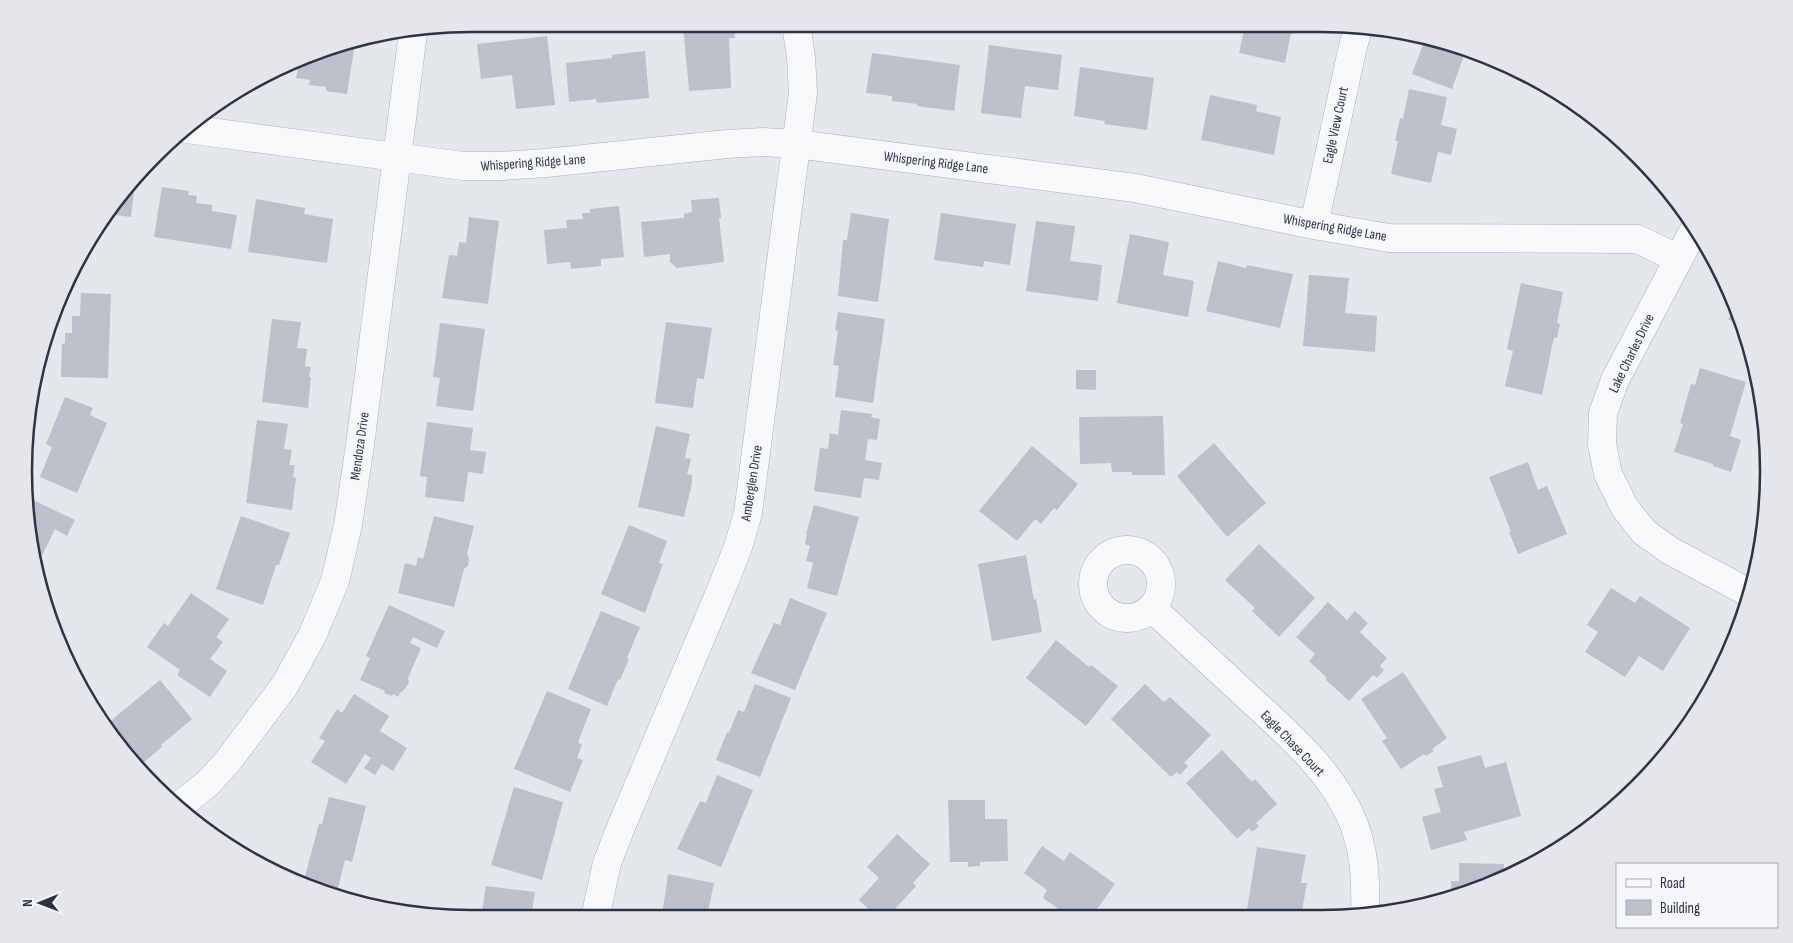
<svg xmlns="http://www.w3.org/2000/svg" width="1793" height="943" viewBox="0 0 1793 943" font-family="'Sofia Sans Condensed',sans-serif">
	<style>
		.building { fill: #bbc0ca }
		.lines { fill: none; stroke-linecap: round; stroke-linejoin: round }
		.minor-casing { stroke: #a9aeb7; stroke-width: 29 }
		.minor { stroke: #f7f8fa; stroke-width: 28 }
		.labels { text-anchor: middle; stroke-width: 4.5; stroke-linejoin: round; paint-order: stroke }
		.street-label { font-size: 14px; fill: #2b3445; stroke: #f4f6f9 }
		.rim { fill: none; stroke: #2b3445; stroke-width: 2.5 }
	</style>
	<rect width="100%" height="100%" fill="#e4e7ec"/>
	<!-- building -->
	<path class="building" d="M683 24H734L735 38H729L731 88 689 91Z
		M1245 25H1297L1295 34 1291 33 1285 63 1239 53Z
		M547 36 555 105 516 109 512 75 481 79 477 44Z
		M1424 37 1438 39 1466 50 1452 89 1412 74 1424 42H1422Z
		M355 43 347 94 326 91V87L309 85 310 80 296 78 298 70 288 69 327 48Z
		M989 45 1062 55 1058 90 1025 86 1021 118 981 113Z
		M645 51 649 98 597 103 596 99 569 102 566 63 612 58V55Z
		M872 53 960 65 954 111 917 106V104L892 101V96L866 93Z
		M1080 67 1154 78 1147 130 1104 124 1105 121 1074 116Z
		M1409 89 1447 97 1441 125 1457 129 1451 155 1438 152 1431 183 1391 174 1398 141H1395L1400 118 1403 119Z
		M1210 95 1257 105 1256 111 1281 117 1274 155 1201 140Z
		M135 184 131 217 108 214Z
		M162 187 189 191 188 195 197 196 196 203 212 205V211L237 215 231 249 154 237Z
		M719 198 721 218H719L724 262 677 268 670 262V254L644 257 641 222 684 218V214L692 212 691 200Z
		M256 199 305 208 304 214 333 219 327 263 248 252Z
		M619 206 624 257 601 259V266L571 269 570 262 547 264 544 230 567 228 566 220 583 219 582 213H590V209Z
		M851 213 889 219 878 302 838 296 843 240H847Z
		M941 213 1016 224 1010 265 984 261 983 267 934 260Z
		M104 217 102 233 95 232 99 223Z
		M469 217 499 221 488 304 442 298 449 255 457 256 459 242 466 243Z
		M1036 221 1075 226 1070 261 1102 265 1098 301 1026 291Z
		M1130 234 1169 242 1163 275 1194 281 1188 317 1117 303Z
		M1218 261 1246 268 1247 265 1293 274 1280 328 1206 311Z
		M1309 275 1349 278 1345 313 1377 316 1375 352 1303 346Z
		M1521 283 1563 292 1557 323 1560 324 1557 338 1554 337 1542 395 1505 386 1513 351 1507 349Z
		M81 293 111 294 108 378 61 377 62 344 65 343V333H72V316H80Z
		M1736 306 1746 328V329L1728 319Z
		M838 312 885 319 873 403 835 397 839 366 833 365 838 331 835 330Z
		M272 319 301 322 297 348 307 349 305 366 311 367 309 377H311L308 408 262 402Z
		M666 322 712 328 704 379 697 378 693 408 655 403Z
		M440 323 485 329 473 411 436 406 440 378 433 377Z
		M1700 368 1746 382 1730 436 1741 440 1731 472 1713 466V464L1674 452 1683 424 1680 423 1691 384 1695 385Z
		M1076 370H1096V390L1076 389Z
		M65 397 93 408 90 415 107 423 77 493 40 477 52 447 46 444Z
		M841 410 872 414 871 417 880 419 877 440 868 439 865 460 882 463 879 480 864 478 861 498 814 491 820 448 828 449 830 433 838 435Z
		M1163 416 1165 475H1132V472H1112L1111 463 1080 464 1079 417Z
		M257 420 288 424 284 449 292 450 289 465H295L293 477 296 478 292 510 246 503Z
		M427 422 473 428 470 450 486 452 483 474 468 472 464 502 425 497 427 477 420 476Z
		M656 426 690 434 685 458 691 459 687 474 692 475V483L684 517 638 507Z
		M1214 443 1266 503 1227 537 1177 476Z
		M1032 446 1078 484 1057 510 1054 508 1041 524 1035 519 1017 541 979 511Z
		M1528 462 1538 490 1547 486 1567 534 1518 554 1509 532 1511 531 1489 477Z
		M33 500 75 520 67 536 55 529 39 562 27 511Z
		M814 505 859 517 837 596 807 588 813 563 806 561 810 546 805 544 807 535 806 534Z
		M241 516 290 533 279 565H276L263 605 216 589Z
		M434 516 474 526 467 554 469 559 468 566 464 569 454 607 398 593 405 563 416 566 418 557 423 559Z
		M629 525 667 541 659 563 663 564 645 613 601 594Z
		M1259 544 1315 598 1279 637 1252 611 1255 608 1225 580Z
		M1026 555 1034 600 1036 599 1042 632 992 641 978 564Z
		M1611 588 1635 603 1640 596 1690 628 1663 671 1639 656 1625 677 1585 652 1598 632 1587 625Z
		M191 593 229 619 216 637 223 642 210 659 227 671 210 697 177 675 180 670 147 647 164 623 168 626Z
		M790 598 827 613 795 690 751 673 774 623 780 625Z
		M1328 602 1347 620 1355 611 1368 623 1360 632 1387 658 1380 666 1384 670 1377 678 1373 675 1349 701 1326 680 1327 678 1309 661 1315 654 1296 637Z
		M389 605 445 631 437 648 413 637 410 643 421 648 408 678 409 683 403 691 400 693 398 697 393 694 392 696 384 693 385 691 360 680 370 658 366 656Z
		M601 611 640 627 627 658 629 659 620 680 618 679 607 706 568 689Z
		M1056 640 1089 667 1091 665 1118 686 1086 726 1026 678Z
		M1403 672 1447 738 1432 749 1434 751 1426 756 1424 754 1401 769 1382 741 1387 738 1361 699Z
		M160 680 192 719 161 745 162 747 137 768 108 723Z
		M755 684 791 698 760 777 716 760 727 732 729 733 738 710 744 712Z
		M1145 684 1164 702 1170 697 1211 735 1184 763 1188 766 1180 775 1177 772 1171 777 1111 719Z
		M547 691 591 709 578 742 582 745 577 758 583 760 570 792 514 769Z
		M354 694 389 716 380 731 407 748 393 771 382 764 375 775 364 768 371 758 365 754 346 784 311 762 325 741 319 738 337 709 342 713Z
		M1222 750 1252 782 1255 779 1277 804 1256 823 1259 826 1252 832 1249 828 1237 839 1186 783Z
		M1481 755 1485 768 1506 762 1521 816 1464 832 1467 840 1431 850 1422 817 1441 812 1434 789 1443 787 1437 767Z
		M717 775 753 790 721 867 677 849 700 801 706 803Z
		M514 787 563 802 542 880 491 865Z
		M329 797 366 806 352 862 345 860 338 888 304 880 319 824H322Z
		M948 800H985V819H1007L1008 861 980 862V866L968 867V862H950Z
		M897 834 930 864 913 883 916 886 888 917H877L859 900 879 878 867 867Z
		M1042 846 1064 861 1070 852 1115 884 1092 916H1063L1061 915 1063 912 1043 898 1047 890 1024 873Z
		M1257 847 1306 855 1301 883H1307L1301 916H1246Z
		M1459 863 1504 864 1503 880 1493 885 1451 896V881H1459Z
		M668 874 714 883 707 916 712 917 667 918 662 916Z
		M486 886 535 892 531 918H481Z"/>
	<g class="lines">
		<!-- minor casing -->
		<g class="minor-casing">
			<path id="minor" d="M187 129 463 166H500L546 163 727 144 763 142 797 144 1135 188 1314 225 1389 238 1637 239 1679 259
				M1314 225 1353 46 1359 26
				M1695 228 1615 380 1603 413 1602 444 1608 474 1625 508 1644 532 1669 550 1751 594
				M1093 584a34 34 0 1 1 68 0a34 34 0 1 1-68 0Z
				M1152 608C1184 638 1217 668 1249 698 1287 733 1328 768 1350 815 1365 847 1366 881 1365 915
				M178 807 207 784 228 761 285 685 312 636 335 581 348 525 360 445 413 33
				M595 918 607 863 621 827 723 585 738 547 748 513 803 93 801 57 796 24"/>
		</g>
		<!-- minor -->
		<use href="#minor" class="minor"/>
	</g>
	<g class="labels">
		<!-- street labels -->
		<g class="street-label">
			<text transform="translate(1335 125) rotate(-78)" y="5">Eagle View Court</text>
			<text transform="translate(533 162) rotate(-4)" y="5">Whispering Ridge Lane</text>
			<text transform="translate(936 162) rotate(7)" y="5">Whispering Ridge Lane</text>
			<text transform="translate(1335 227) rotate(10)" y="5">Whispering Ridge Lane</text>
			<text transform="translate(1631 353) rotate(-64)" y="5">Lake Charles Drive</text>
			<text transform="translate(359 446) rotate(-82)" y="5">Mendoza Drive</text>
			<text transform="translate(751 483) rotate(-81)" y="5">Amberglen Drive</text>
			<text transform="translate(1293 743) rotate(46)" y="5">Eagle Chase Court</text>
		</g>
	</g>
	<!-- crop -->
	<path d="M0 0H1793V943H0ZM471 32H1321A439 439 0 0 1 1760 471V471A439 439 0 0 1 1321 910H471A439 439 0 0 1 32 471V471A439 439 0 0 1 471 32Z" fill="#e4e6eb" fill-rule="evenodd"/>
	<path class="rim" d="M471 32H1321A439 439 0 0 1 1760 471V471A439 439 0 0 1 1321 910H471A439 439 0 0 1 32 471V471A439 439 0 0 1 471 32Z"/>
	<!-- legend -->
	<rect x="1616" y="863" width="162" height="65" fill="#f4f6f9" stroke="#a4a8b1"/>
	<rect x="1626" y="879" width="25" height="8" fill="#f7f8fa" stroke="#a4a8b1"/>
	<text x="1660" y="888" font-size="15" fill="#2b3445">Road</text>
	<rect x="1626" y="900" width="25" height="15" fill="#bbc0ca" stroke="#a4a8b1"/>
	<text x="1660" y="913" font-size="15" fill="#2b3445">Building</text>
	<!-- north arrow -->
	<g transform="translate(40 903) rotate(269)" stroke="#f4f6f9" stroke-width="4" paint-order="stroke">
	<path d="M0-4L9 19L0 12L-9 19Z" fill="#2b3445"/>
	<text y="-8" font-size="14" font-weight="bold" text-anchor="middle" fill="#2b3445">N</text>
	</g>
</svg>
